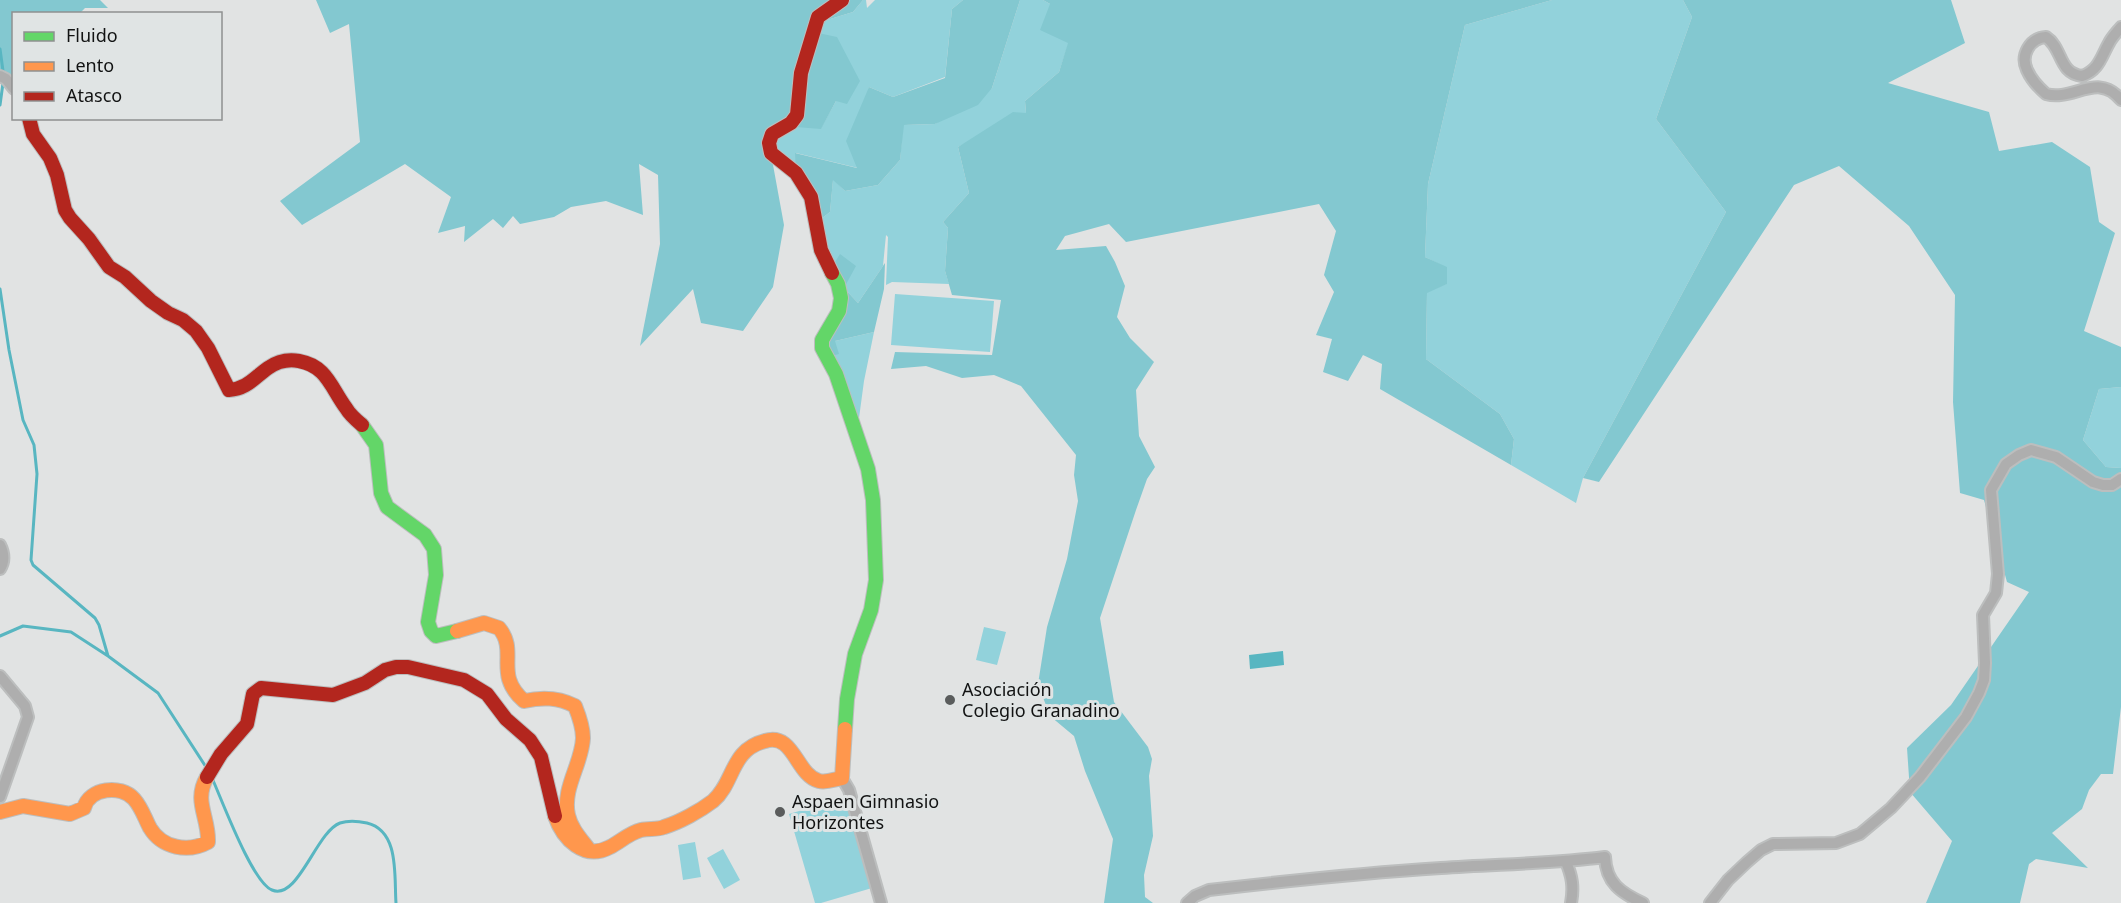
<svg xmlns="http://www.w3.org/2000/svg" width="2121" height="903" viewBox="0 0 2121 903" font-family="'Noto Sans',sans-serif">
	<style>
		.green { fill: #92d2db }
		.forest { fill: #83c8d0 }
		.water { fill: #58b6c1 }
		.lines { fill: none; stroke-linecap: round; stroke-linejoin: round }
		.stream { stroke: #58b6c1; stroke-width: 3 }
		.street-casing { stroke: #bcbebe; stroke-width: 14 }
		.fast-casing { stroke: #bcbebe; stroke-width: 16 }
		.slow-casing { stroke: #bcbebe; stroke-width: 16 }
		.jam-casing { stroke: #bcbebe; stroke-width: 16 }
		.street { stroke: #aeaeae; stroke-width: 10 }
		.fast { stroke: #63d668; stroke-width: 14 }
		.slow { stroke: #ff974d; stroke-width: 14 }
		.jam { stroke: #b3261e; stroke-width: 14 }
		.poi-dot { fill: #5a5c5c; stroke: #e0e4e4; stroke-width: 2 }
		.labels { text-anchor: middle; stroke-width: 6; stroke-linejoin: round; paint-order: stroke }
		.poi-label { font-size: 18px; fill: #121313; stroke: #e0e4e4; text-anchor: start }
	</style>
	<rect width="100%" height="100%" fill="#e1e3e3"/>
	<!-- green -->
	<path class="green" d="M863 0H866L867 8 875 0H963L952 9 945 77 893 97 869 87 858 168 796 153V173L778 160 772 134 791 123 821 128 836 101 817 33 827 20 853 12Z
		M1020 0H1043L1050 4 1069 42 1059 72 1025 101 1026 113 958 147 969 193 943 222 948 228 945 271 949 284 892 282 886 285 888 237 886 235 883 266 858 303 844 288 828 247 821 219 830 212 833 179 845 191 878 185 900 160 903 125 935 124 992 88Z
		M1552 0H1683L1692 17 1656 119 1726 212 1583 478 1576 503 1511 465 1514 439 1500 414 1426 359 1427 292 1446 284 1447 268 1425 257 1428 184 1465 25Z
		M895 294 994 301 990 352 891 345Z
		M874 332 864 381 857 433 827 357 835 341Z
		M2121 387V468L2106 467 2083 440 2099 389Z
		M984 627 1006 632 997 665 976 660Z
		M846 797 872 888 821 903H815L789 814Z
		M695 842 701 877 683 880 678 845Z
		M723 849 740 880 724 889 707 858Z"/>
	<!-- forest -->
	<path class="forest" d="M0 0H100L108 8H85L80 13 14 14 13 89 0 76Z
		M316 0H863L853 12 827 20 818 33 837 37 860 81 847 104 836 101 821 129 796 127 769 143 784 225 773 287 743 331 701 323 693 289 640 346 660 244 658 175 639 164 643 215 606 201 571 207 554 217 520 224 513 216 503 228 493 219 464 242 465 226 438 233 451 197 405 164 302 225 280 201 360 142 349 24 330 33Z
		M963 0H1020L992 88 978 105 935 124 904 125 900 160 878 185 845 191 833 180 830 212 821 219 828 247 835 262 840 254 856 266 844 288 858 303 885 263 884 289 874 332 835 341 839 354 827 357 822 348 839 311 796 173 795 153 857 168 846 141 869 87 893 97 945 78 952 9Z
		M1043 0H1552L1465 25 1428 184 1425 257 1447 267V284L1427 293 1426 359 1500 414 1514 439 1511 465 1380 389 1382 364 1363 355 1348 381 1323 372 1332 339 1316 335 1334 292 1324 275 1336 231 1319 204 1126 242 1109 224 1065 236 1056 250 1106 246 1115 262 1125 286 1117 317 1130 338 1154 362 1136 390 1139 436 1155 467 1147 479 1136 510 1100 618 1114 702 1148 747 1152 759 1149 776 1153 836 1144 875 1145 897 1153 903H1104L1113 839 1085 771 1074 736 1050 716 1038 684 1047 627 1067 559 1078 501 1074 475 1076 455 1021 386 994 375 962 378 926 366 891 369 895 352 992 355 1001 300 952 295 945 271 948 228 943 222 969 193 958 147 1013 112 1026 113 1025 101 1059 72 1068 43 1040 30 1050 4Z
		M1683 0H1951L1965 43 1888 83 1989 112 1999 151 2052 142 2090 167 2099 222 2115 233 2084 331 2121 347V387L2099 389 2083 440 2106 467 2121 468V707L2113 774H2101L2089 790 2082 809 2052 833 2088 868 2036 859 2029 864 2020 903H1926L1952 841 1910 792 1907 748 1951 705 2029 592 2007 582 1984 500 1960 493 1953 402 1955 295 1909 226 1839 166 1794 185 1599 482 1583 478 1726 212 1656 119 1692 17Z"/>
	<!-- water -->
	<path class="water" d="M1283 651 1284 665 1250 669 1249 655Z"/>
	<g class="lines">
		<!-- stream -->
		<path class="stream" d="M0 49 3 71
			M0 105 3 83
			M0 289 9 350 23 420 34 445 37 474 31 560 33 565 95 618 99 625 108 656
			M0 636 23 626 71 632 108 656 158 693 206 767
			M212 778C222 800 252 882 272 890 298 901 316 832 340 823 349 820 358 821 367 823 400 831 394 877 396 903"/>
		<!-- street casing -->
		<g class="street-casing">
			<path id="street" d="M2121 27C2117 32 2112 37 2109 43 2101 57 2099 70 2082 76 2058 73 2063 48 2046 37 2030 38 2020 55 2027 70 2031 79 2039 88 2046 94 2073 102 2098 71 2121 100
				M0 76 6 79 14 89
				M0 545C4 553 5 561 0 569
				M0 676 25 706 28 717 0 797
				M842 778 849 790 881 903
				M1566 862C1572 876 1574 887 1571 903
				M1187 903 1195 896 1209 890C1286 881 1363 873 1441 868 1496 864 1550 864 1605 857 1606 883 1621 893 1643 903
				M1710 903 1728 880 1747 862 1761 850 1773 844 1836 843 1860 834 1891 808 1920 777 1966 717 1979 693 1984 680 1985 663 1983 615 1996 593 1998 574 1991 490 2006 464 2019 455 2031 450 2056 457 2093 482 2103 485H2112L2121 479"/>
		</g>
		<!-- fast casing -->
		<g class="fast-casing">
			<path id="fast" d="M832 273 838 284 841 298 839 311 822 340V348L836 374 868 469 873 500 876 580 871 610 855 654 847 699 845 729
				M362 425 376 445 381 493 387 507 425 535 434 549 436 575 428 622 431 631 436 636 457 631"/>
		</g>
		<!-- slow casing -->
		<g class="slow-casing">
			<path id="slow" d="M457 631 484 623 499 628C519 652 493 674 524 701 542 697 558 697 575 706 579 716 583 727 583 738 582 764 562 788 568 815 571 829 582 840 590 851
				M0 812 23 806 70 814 84 808C89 788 121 784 134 799 142 808 145 819 150 828 162 848 188 853 208 842 209 817 193 801 207 777
				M555 816C563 839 584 861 610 847 620 842 629 833 641 830 649 828 657 830 664 827 680 822 700 811 713 801 735 782 730 750 765 741 794 732 796 775 819 781 827 783 835 779 842 778L845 729"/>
		</g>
		<!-- jam casing -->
		<g class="jam-casing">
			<path id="jam" d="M29 118 33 134 50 158 57 175 65 210 70 218 89 239 109 267 125 277 151 301 168 313 183 320 196 331 208 348 229 390C247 389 255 377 268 368 278 361 288 359 299 361 327 366 331 388 346 408 350 415 356 420 362 425
				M832 273 821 250 811 197 796 173 771 153 769 143 772 134 791 123 797 115 801 73 818 17 842 0
				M207 777 221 754 247 724 253 694 261 688 333 695 365 683 385 670 396 667H408L464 680 487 694 506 719 530 740 541 757 555 816"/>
		</g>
		<!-- street -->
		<use href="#street" class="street"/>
		<!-- fast -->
		<use href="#fast" class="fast"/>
		<!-- slow -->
		<use href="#slow" class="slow"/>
		<!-- jam -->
		<use href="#jam" class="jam"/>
	</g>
	<!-- markers -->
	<g class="poi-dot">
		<circle cx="950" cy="700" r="6"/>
		<circle cx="780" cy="812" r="6"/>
	</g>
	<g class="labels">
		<!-- poi labels -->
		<g class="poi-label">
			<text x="962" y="696">Asociación<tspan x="962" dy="21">Colegio Granadino</tspan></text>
			<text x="792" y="808">Aspaen Gimnasio<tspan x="792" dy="21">Horizontes</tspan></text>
		</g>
	</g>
	<!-- legend -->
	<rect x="12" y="12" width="210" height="108" fill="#e0e4e4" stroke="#8e9090" stroke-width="1.5"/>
	<rect x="24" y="32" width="30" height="9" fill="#63d668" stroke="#8e9090" stroke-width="1.5"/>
	<text x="66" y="42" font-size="18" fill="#121313">Fluido</text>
	<rect x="24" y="62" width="30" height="9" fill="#ff974d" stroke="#8e9090" stroke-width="1.5"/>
	<text x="66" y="72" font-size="18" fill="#121313">Lento</text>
	<rect x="24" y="92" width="30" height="9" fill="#b3261e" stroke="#8e9090" stroke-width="1.5"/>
	<text x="66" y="102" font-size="18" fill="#121313">Atasco</text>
</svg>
